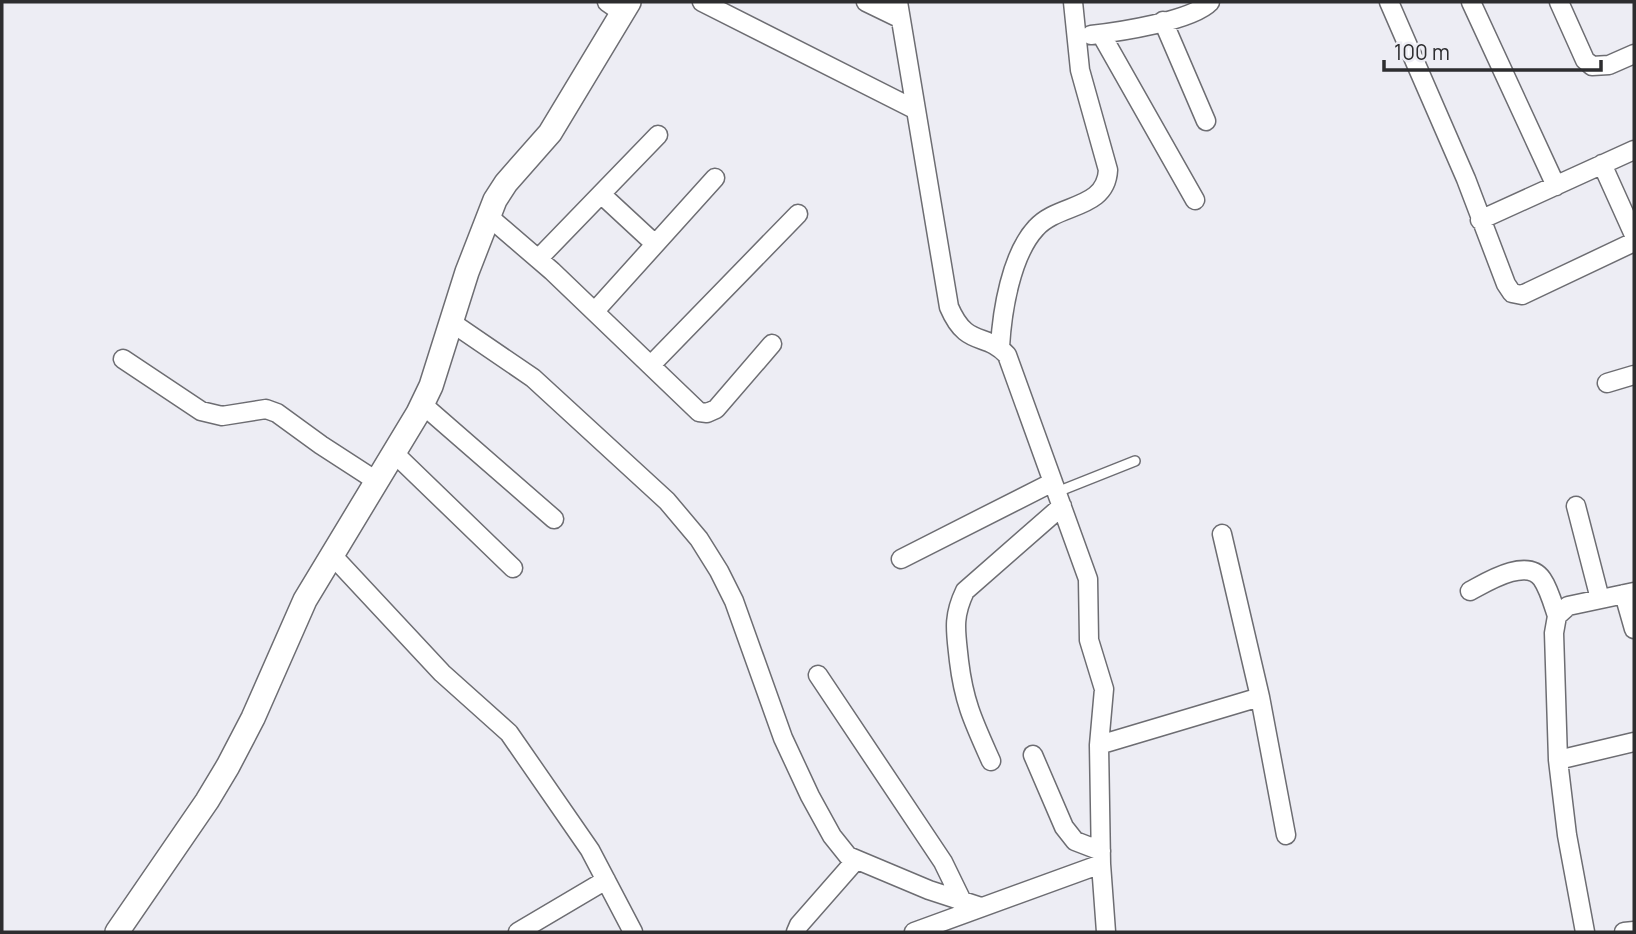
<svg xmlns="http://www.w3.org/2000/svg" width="1636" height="934" viewBox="0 0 1636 934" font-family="Manrope,sans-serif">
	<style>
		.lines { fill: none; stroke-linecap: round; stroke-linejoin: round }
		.service-casing { stroke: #6d6d72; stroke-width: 12 }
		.minor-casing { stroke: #6d6d72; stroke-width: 21 }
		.tertiary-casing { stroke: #6d6d72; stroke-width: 26 }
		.service { stroke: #fff; stroke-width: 9 }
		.minor { stroke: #fff; stroke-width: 18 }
		.tertiary { stroke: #fff; stroke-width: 23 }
	</style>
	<rect width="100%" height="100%" fill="#ededf4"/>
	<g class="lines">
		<!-- service casing -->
		<g class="service-casing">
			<path id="service" d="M1057 492 1135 461"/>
		</g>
		<!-- minor casing -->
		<g class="minor-casing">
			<path id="minor" d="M607 2 623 13
				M702 2 916 110
				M866 2 899 18
				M898 2 949 307C967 349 985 331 1007 355L1088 579 1089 640 1104 689 1099 745 1101 864 1106 932
				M1389 2 1466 179 1506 284 1512 293 1522 295 1634 242
				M1471 2 1556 186
				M1559 2 1585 60 1592 66 1609 65 1634 54
				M1163 21 1206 121
				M1101 34 1195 200
				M1091 35C1118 32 1192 21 1210 2
				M1602 164 1634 235
				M601 194 655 244
				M488 216 552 271 699 412 707 413 716 409 772 344
				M1480 220 1634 150
				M538 259 658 135
				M595 311 715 178
				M451 322 533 378 667 501 699 539 719 571 734 601 783 738 810 796 832 836 848 856 929 890 981 907
				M1000 347C1002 311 1011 255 1036 228 1058 203 1106 210 1108 170L1080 70 1073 2
				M123 359 201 411 222 416 266 409 277 413 321 445 375 480
				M651 365 798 214
				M1607 383 1634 375
				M422 404 554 519
				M393 452 513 568
				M1576 506 1600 599
				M1222 534 1260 697 1286 835
				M331 554 442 673 509 733 590 850 633 932
				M901 559 1053 482
				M1470 591C1487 582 1527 557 1542 579 1549 589 1553 604 1557 616
				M1624 594 1634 629
				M818 675 943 862 961 899
				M1099 745 1260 697
				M1033 755 1064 827 1075 841 1101 851
				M1558 760 1554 633 1557 616 1568 606 1634 592
				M991 761C974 723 964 703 959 661 956 632 952 618 965 591L1062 506
				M518 932 606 880
				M796 932 799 925 856 860
				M914 932 1101 864
				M1585 932 1567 835 1558 760 1634 742
				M1624 932 1634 931"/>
		</g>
		<!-- tertiary casing -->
		<g class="tertiary-casing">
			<path id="tertiary" d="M117 932 207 801 228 766 253 718 305 600 418 413 431 386 467 272 495 200 506 183 550 133 629 2"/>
		</g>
		<!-- service -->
		<use href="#service" class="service"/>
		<!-- minor -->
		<use href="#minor" class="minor"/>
		<!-- tertiary -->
		<use href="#tertiary" class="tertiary"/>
	</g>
	<!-- border -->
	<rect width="1636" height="934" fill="none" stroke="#2d2d2f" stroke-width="7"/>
	<!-- scale -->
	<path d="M1384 60v10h217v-10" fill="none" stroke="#2d2d2f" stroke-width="3.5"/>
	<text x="1394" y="60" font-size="21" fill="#2d2d2f" stroke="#ededf4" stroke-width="5" paint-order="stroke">100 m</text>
</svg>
